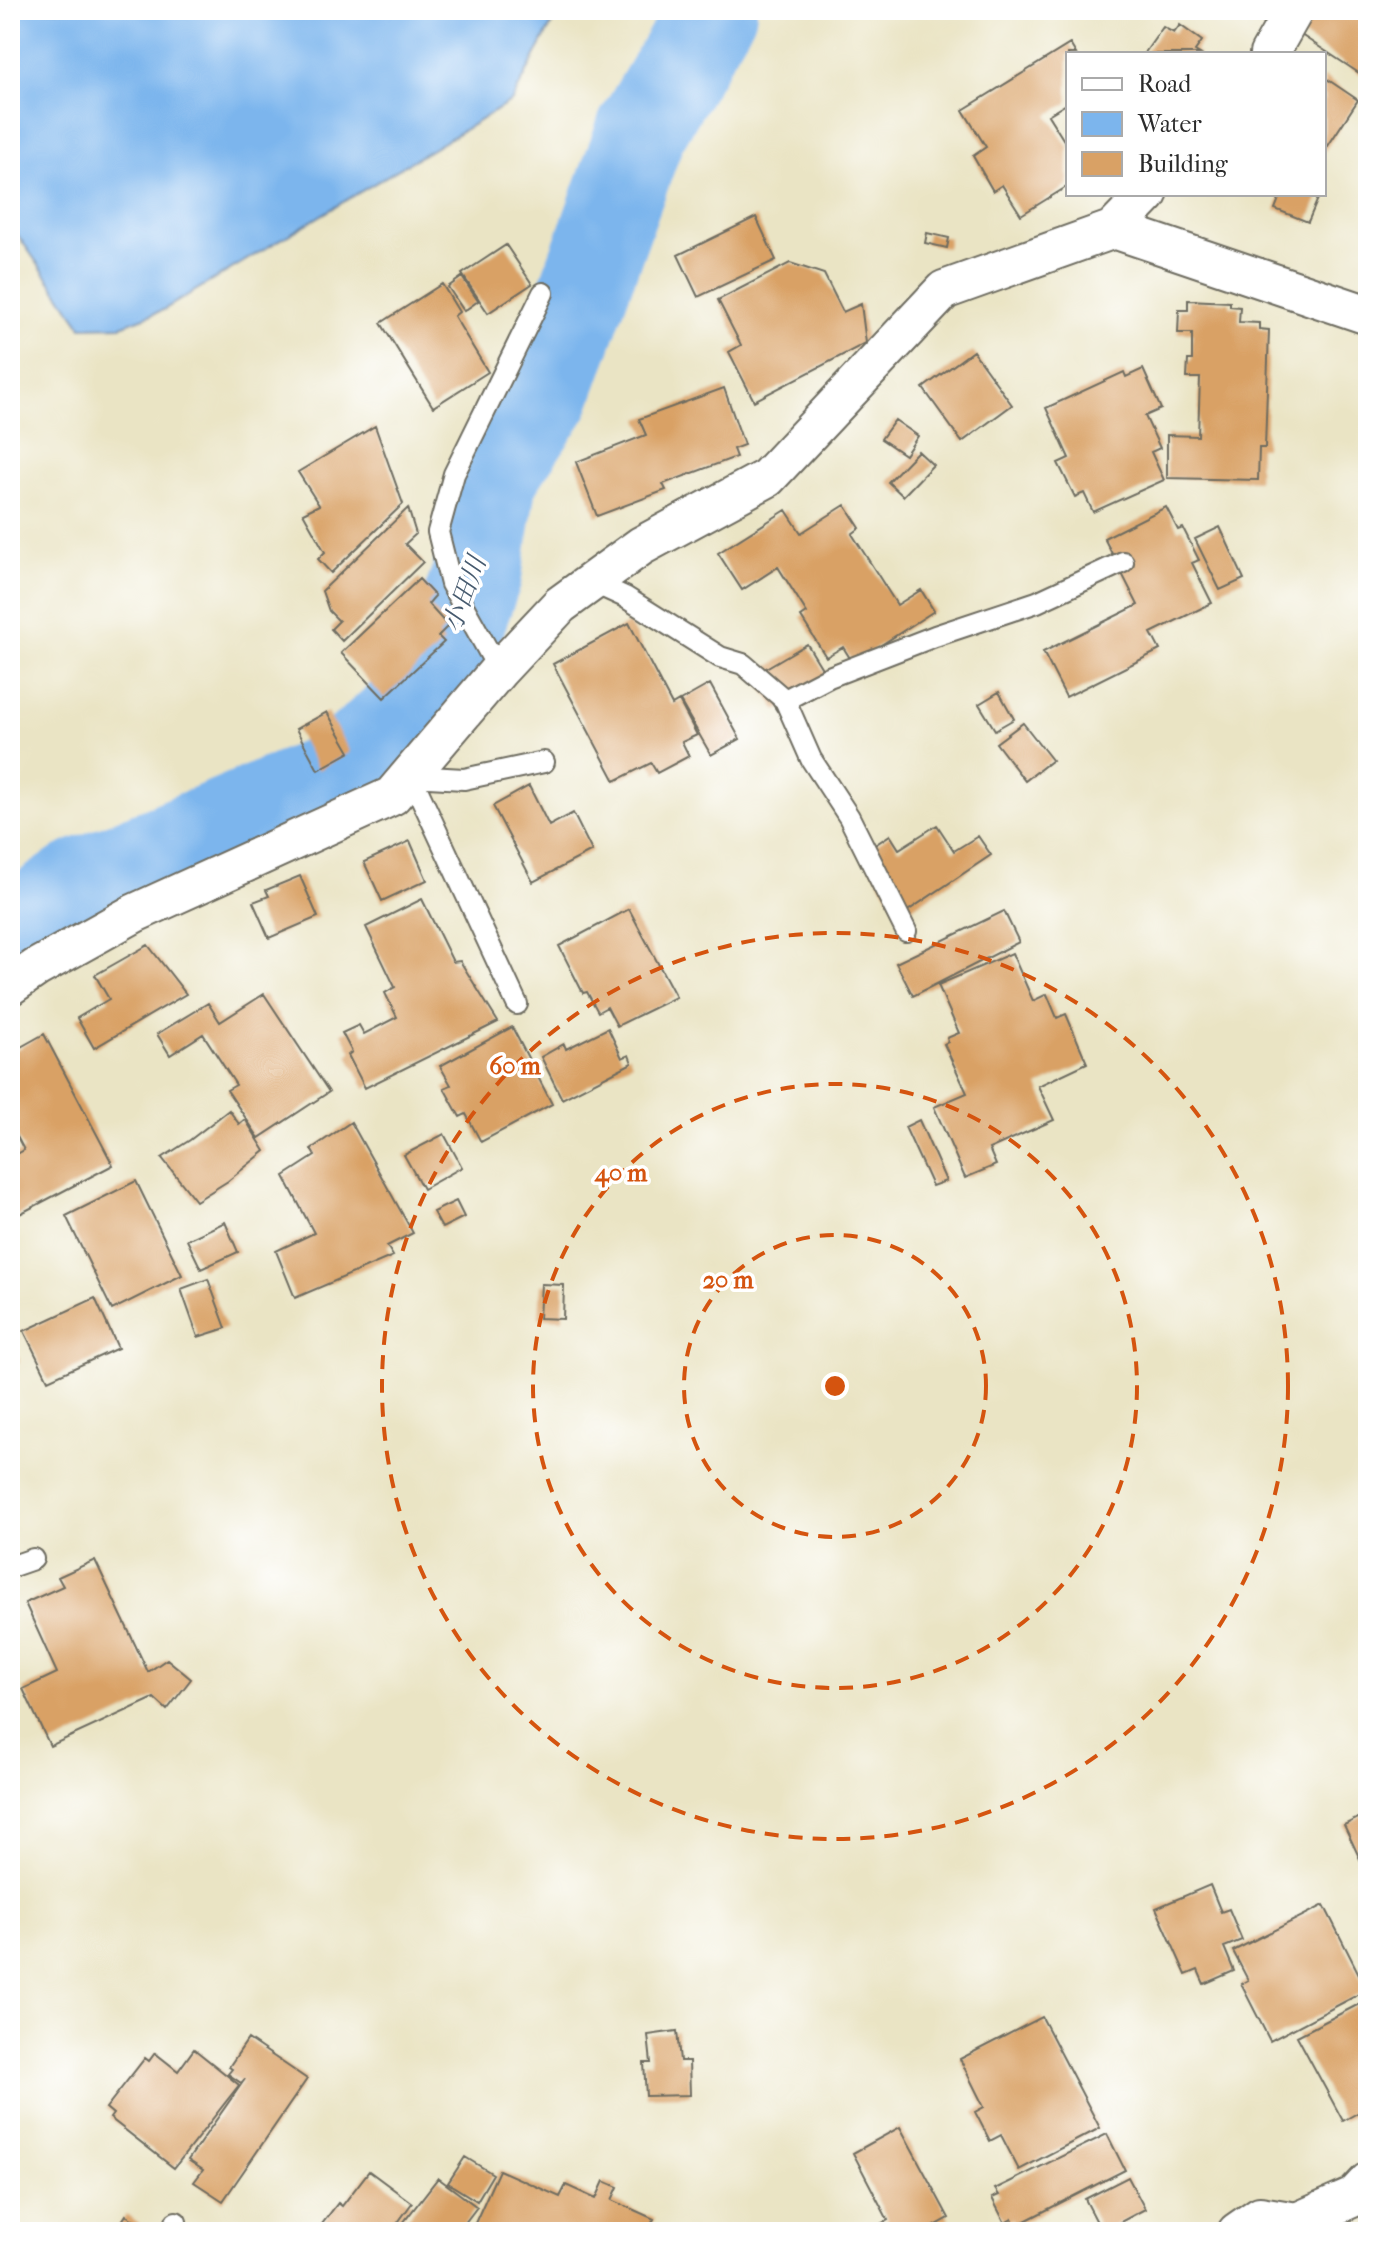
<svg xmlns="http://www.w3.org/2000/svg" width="1378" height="2242" viewBox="0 0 1378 2242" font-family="'IM FELL French Canon','Noto Serif JP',serif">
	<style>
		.water { fill: #7cb5ed; stroke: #54708c; stroke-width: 2 }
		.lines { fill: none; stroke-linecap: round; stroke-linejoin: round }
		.river { stroke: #7cb5ed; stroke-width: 90 }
		.building { fill: #d9a165 }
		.service-casing { stroke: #6e6c61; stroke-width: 24 }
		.minor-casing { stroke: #6e6c61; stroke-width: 42 }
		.service { stroke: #fff; stroke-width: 20 }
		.minor { stroke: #fff; stroke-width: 38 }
		.ring { fill: none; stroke: #d5540f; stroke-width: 4; stroke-dasharray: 14 10 }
		.labels { text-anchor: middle; stroke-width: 7; stroke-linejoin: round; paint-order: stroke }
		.water-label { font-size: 26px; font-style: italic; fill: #475b6f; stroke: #fff }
		.centre { fill: #d5540f; stroke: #fff; stroke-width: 4 }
		.ring-label { font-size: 24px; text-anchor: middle; font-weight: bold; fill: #d5540f; stroke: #fff; stroke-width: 7; stroke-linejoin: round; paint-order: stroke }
	</style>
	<rect width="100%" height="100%" fill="#fff"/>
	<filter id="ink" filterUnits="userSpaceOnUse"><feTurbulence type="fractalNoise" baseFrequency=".0125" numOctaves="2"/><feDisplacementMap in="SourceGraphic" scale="16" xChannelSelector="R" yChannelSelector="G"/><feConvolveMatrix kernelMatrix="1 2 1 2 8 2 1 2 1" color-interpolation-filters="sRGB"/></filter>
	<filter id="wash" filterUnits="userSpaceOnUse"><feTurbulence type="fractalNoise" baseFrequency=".006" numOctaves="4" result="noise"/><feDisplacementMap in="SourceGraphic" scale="32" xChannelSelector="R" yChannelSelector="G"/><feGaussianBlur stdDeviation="1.8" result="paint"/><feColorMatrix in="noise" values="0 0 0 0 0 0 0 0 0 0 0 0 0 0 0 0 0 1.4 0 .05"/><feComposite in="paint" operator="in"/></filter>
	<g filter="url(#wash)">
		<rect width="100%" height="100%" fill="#eae4c4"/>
		<!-- water -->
		<path class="water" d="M10 10H559L512 101 163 310 121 326 82 327 10 224Z"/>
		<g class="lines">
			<!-- river -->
			<path class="river" d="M10 932 78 885 333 777 422 698 462 617 477 575 492 478 546 396 641 131 712 10"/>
		</g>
		<g id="blocks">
			<!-- building -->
			<path class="building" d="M1296 10H1368V79L1286 25Z
				M1180 25 1202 41 1195 51 1200 54H1144L1163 27 1174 33Z
				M1070 44 1076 54H1068V103L1048 115 1068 147V186L1021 215 1002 185 993 191 973 156 986 147 963 110Z
				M1324 77 1358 100 1324 152Z
				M1281 194H1320L1308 222 1275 209Z
				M756 217 776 260 698 297 678 255Z
				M927 233 949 238 947 248 925 243Z
				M506 245 532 284 488 313 462 274Z
				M790 263 824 274 843 312 861 304 866 343 754 401 729 352 741 345 718 300Z
				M462 277 478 301 464 311 448 287Z
				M442 284 459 312 454 316 488 372 433 407 381 323Z
				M1188 300 1230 302V306L1240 307 1239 322 1259 323V329L1269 330 1265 448H1259L1258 480 1167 478V435L1198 436 1200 378H1187L1188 360H1192V333H1178L1179 310H1188Z
				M973 351 1012 405 962 442 923 388Z
				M1143 369 1161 409 1145 416 1160 448 1151 452 1164 480 1093 512 1084 493 1075 497 1058 463 1069 458 1046 408 1124 372 1126 377Z
				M724 388 744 445 733 449 736 457 663 484 666 490 597 516 576 462 646 435 639 419Z
				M895 420 918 436 905 455 881 439Z
				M375 426 403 504 331 573 318 559 325 552 303 513 319 505 298 472Z
				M918 451 933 465 903 496 888 482Z
				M845 505 860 528 852 534 897 605 921 590 934 611 853 663 843 647 826 657 801 617 807 613 778 567 742 590 718 553 786 510 801 533Z
				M1166 507 1178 530 1183 528 1199 560 1192 563 1212 603 1151 633 1160 650 1066 697 1043 652 1138 605 1104 538Z
				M408 508 416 534 405 544 423 562 342 641 331 629 339 621 329 611 322 591Z
				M1220 527 1244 579 1220 590 1195 539Z
				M419 579 435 596 428 604 448 626 438 636 444 642 384 698 341 653Z
				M629 623 672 705 679 701 697 735 682 742 689 756 657 773 651 763 615 781 553 664Z
				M807 644 829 680 777 711 754 675Z
				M710 684 740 739 711 755 680 701Z
				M999 692 1014 719 995 730 979 704Z
				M327 712 350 752 318 770 296 729Z
				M1023 723 1052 760 1025 781 996 743Z
				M529 786 549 826 573 813 592 851 533 882 493 806Z
				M937 825 954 851 978 836 991 855 900 916 863 853 890 835 899 849Z
				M410 841 427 880 382 901 364 862Z
				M300 876 318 917 269 938 253 902 269 896 266 890Z
				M422 899 453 962 460 961 498 1022 365 1088 348 1055 352 1052 342 1033 359 1025 364 1034 397 1017 385 993 395 987 366 927Z
				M629 909 676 997 617 1026 607 1007 598 1012 587 992 583 993 559 946Z
				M1004 911 1019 942 913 996 896 963Z
				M148 945 186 994 94 1048 77 1018 109 999 95 975Z
				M1012 953 1033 1001 1047 994 1057 1018 1066 1014 1087 1063 1038 1086 1054 1120 989 1149 996 1165 965 1178 934 1107 967 1093 944 1044 948 1042 947 1038 959 1033 938 985Z
				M264 994 329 1092 259 1138 227 1090 236 1085 203 1034 170 1055 157 1034 208 1003 220 1022Z
				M512 1027 552 1104 481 1142 466 1114 460 1117 444 1088 451 1085 440 1066Z
				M608 1028 622 1058 629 1055 632 1063 562 1099 541 1057 564 1044 566 1049Z
				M44 1034 113 1165 10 1219V1158L24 1150 10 1123V1053Z
				M229 1110 239 1124 245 1119 265 1151 228 1181 196 1201 162 1158 190 1140Z
				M919 1120 946 1181 932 1186 905 1127Z
				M351 1122 413 1233 387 1246 393 1256 295 1298 276 1251 314 1233 284 1176 315 1156 311 1149Z
				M444 1134 462 1167 423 1189 404 1155Z
				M136 1181 182 1275 112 1310 66 1216Z
				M456 1201 464 1217 442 1228 433 1212Z
				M225 1222 238 1252 201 1269 187 1240Z
				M208 1279 226 1328 198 1337 181 1289Z
				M541 1284 564 1285 563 1319 539 1318Z
				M95 1298 118 1348 48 1380 24 1331Z
				M10 1340 20 1361 10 1365Z
				M95 1560 148 1672 167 1659 191 1679 167 1710 154 1698 50 1746 23 1689 57 1673 25 1603 63 1586 58 1577Z
				M1368 1813V1876L1344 1825Z
				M1210 1885 1221 1912 1229 1909 1242 1940 1224 1947 1234 1971 1204 1984 1198 1970 1186 1975 1156 1908Z
				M1324 1905 1367 1990 1270 2041 1241 1984 1248 1980 1233 1951Z
				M1367 2000 1368 2107 1343 2121 1297 2036Z
				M1042 2017 1100 2128 1019 2170 1001 2135 990 2141 975 2112 984 2107 960 2059Z
				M677 2031 680 2061H689L690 2095 646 2096 644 2063H651L648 2035Z
				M248 2039 307 2079 223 2201 194 2182 203 2170 188 2160 245 2079 241 2083 228 2074 232 2069 229 2067Z
				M194 2049 239 2085 174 2168 110 2118 113 2114 106 2108 145 2058 149 2061 155 2053 178 2071Z
				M900 2127 949 2218 924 2232H866L888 2220 853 2153Z
				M1107 2134 1125 2170 1015 2226 1012 2219 1005 2223 992 2198 999 2195 995 2189Z
				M465 2157 493 2174 477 2201 448 2183Z
				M499 2170 560 2197 566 2185 596 2199 604 2181 618 2187 612 2200 654 2219 647 2232H471Z
				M369 2171 412 2203 391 2232H316L338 2203 342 2206Z
				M1128 2177 1145 2209 1102 2232 1085 2199Z
				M438 2178 477 2207 458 2232H396Z
				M126 2215 151 2232H115Z
				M733 2227 751 2231V2232H732Z"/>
		</g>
	</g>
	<g filter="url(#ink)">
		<use href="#blocks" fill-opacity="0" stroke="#6e6c61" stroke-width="2"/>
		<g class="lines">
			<!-- service casing -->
			<g class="service-casing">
				<path id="service" d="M592 582 625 597 720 657 743 664 785 700 829 677 935 636 1037 602 1123 562
					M499 670 451 584 438 532 454 474 543 293
					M785 700 811 759 849 817 906 931
					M517 1004 411 776 464 779 544 762
					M10 1567 33 1559
					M172 2232 176 2222"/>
			</g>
			<!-- minor casing -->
			<g class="minor-casing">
				<path id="minor" d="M1269 54 1294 10
					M1114 229 1368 315
					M10 986 36 968 135 913 392 796 499 670 560 605 641 546 767 478 944 290 1114 229 1148 194
					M1237 2232 1260 2216 1297 2222 1354 2197 1368 2182"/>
			</g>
			<!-- service -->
			<use href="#service" class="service"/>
			<!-- minor -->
			<use href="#minor" class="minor"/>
		</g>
	</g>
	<!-- distance rings -->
	<g class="ring">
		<circle cx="835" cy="1386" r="151"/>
		<circle cx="835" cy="1386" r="302"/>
		<circle cx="835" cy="1386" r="453"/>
	</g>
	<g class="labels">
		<!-- water labels -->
		<g class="water-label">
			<text transform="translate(464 594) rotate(-70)" y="9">小田川</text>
		</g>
	</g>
	<circle cx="835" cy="1386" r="12" class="centre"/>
	<g class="ring-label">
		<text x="515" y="1074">60 m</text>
		<text x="621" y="1181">40 m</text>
		<text x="728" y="1288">20 m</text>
	</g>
	<!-- margin -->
	<rect width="1378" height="2242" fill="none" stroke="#fff" stroke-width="40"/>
	<!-- legend -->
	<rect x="1066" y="52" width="260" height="144" fill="#ffffff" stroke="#aaaaaa" stroke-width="2"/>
	<rect x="1082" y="78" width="40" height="12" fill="#ffffff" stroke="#aaaaaa" stroke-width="2"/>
	<text x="1138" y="92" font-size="24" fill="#2b2b2b">Road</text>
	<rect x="1082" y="112" width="40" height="24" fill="#7cb5ed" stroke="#aaaaaa" stroke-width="2"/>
	<text x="1138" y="132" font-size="24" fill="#2b2b2b">Water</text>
	<rect x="1082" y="152" width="40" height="24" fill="#d9a165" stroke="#aaaaaa" stroke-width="2"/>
	<text x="1138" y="172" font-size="24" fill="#2b2b2b">Building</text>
</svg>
